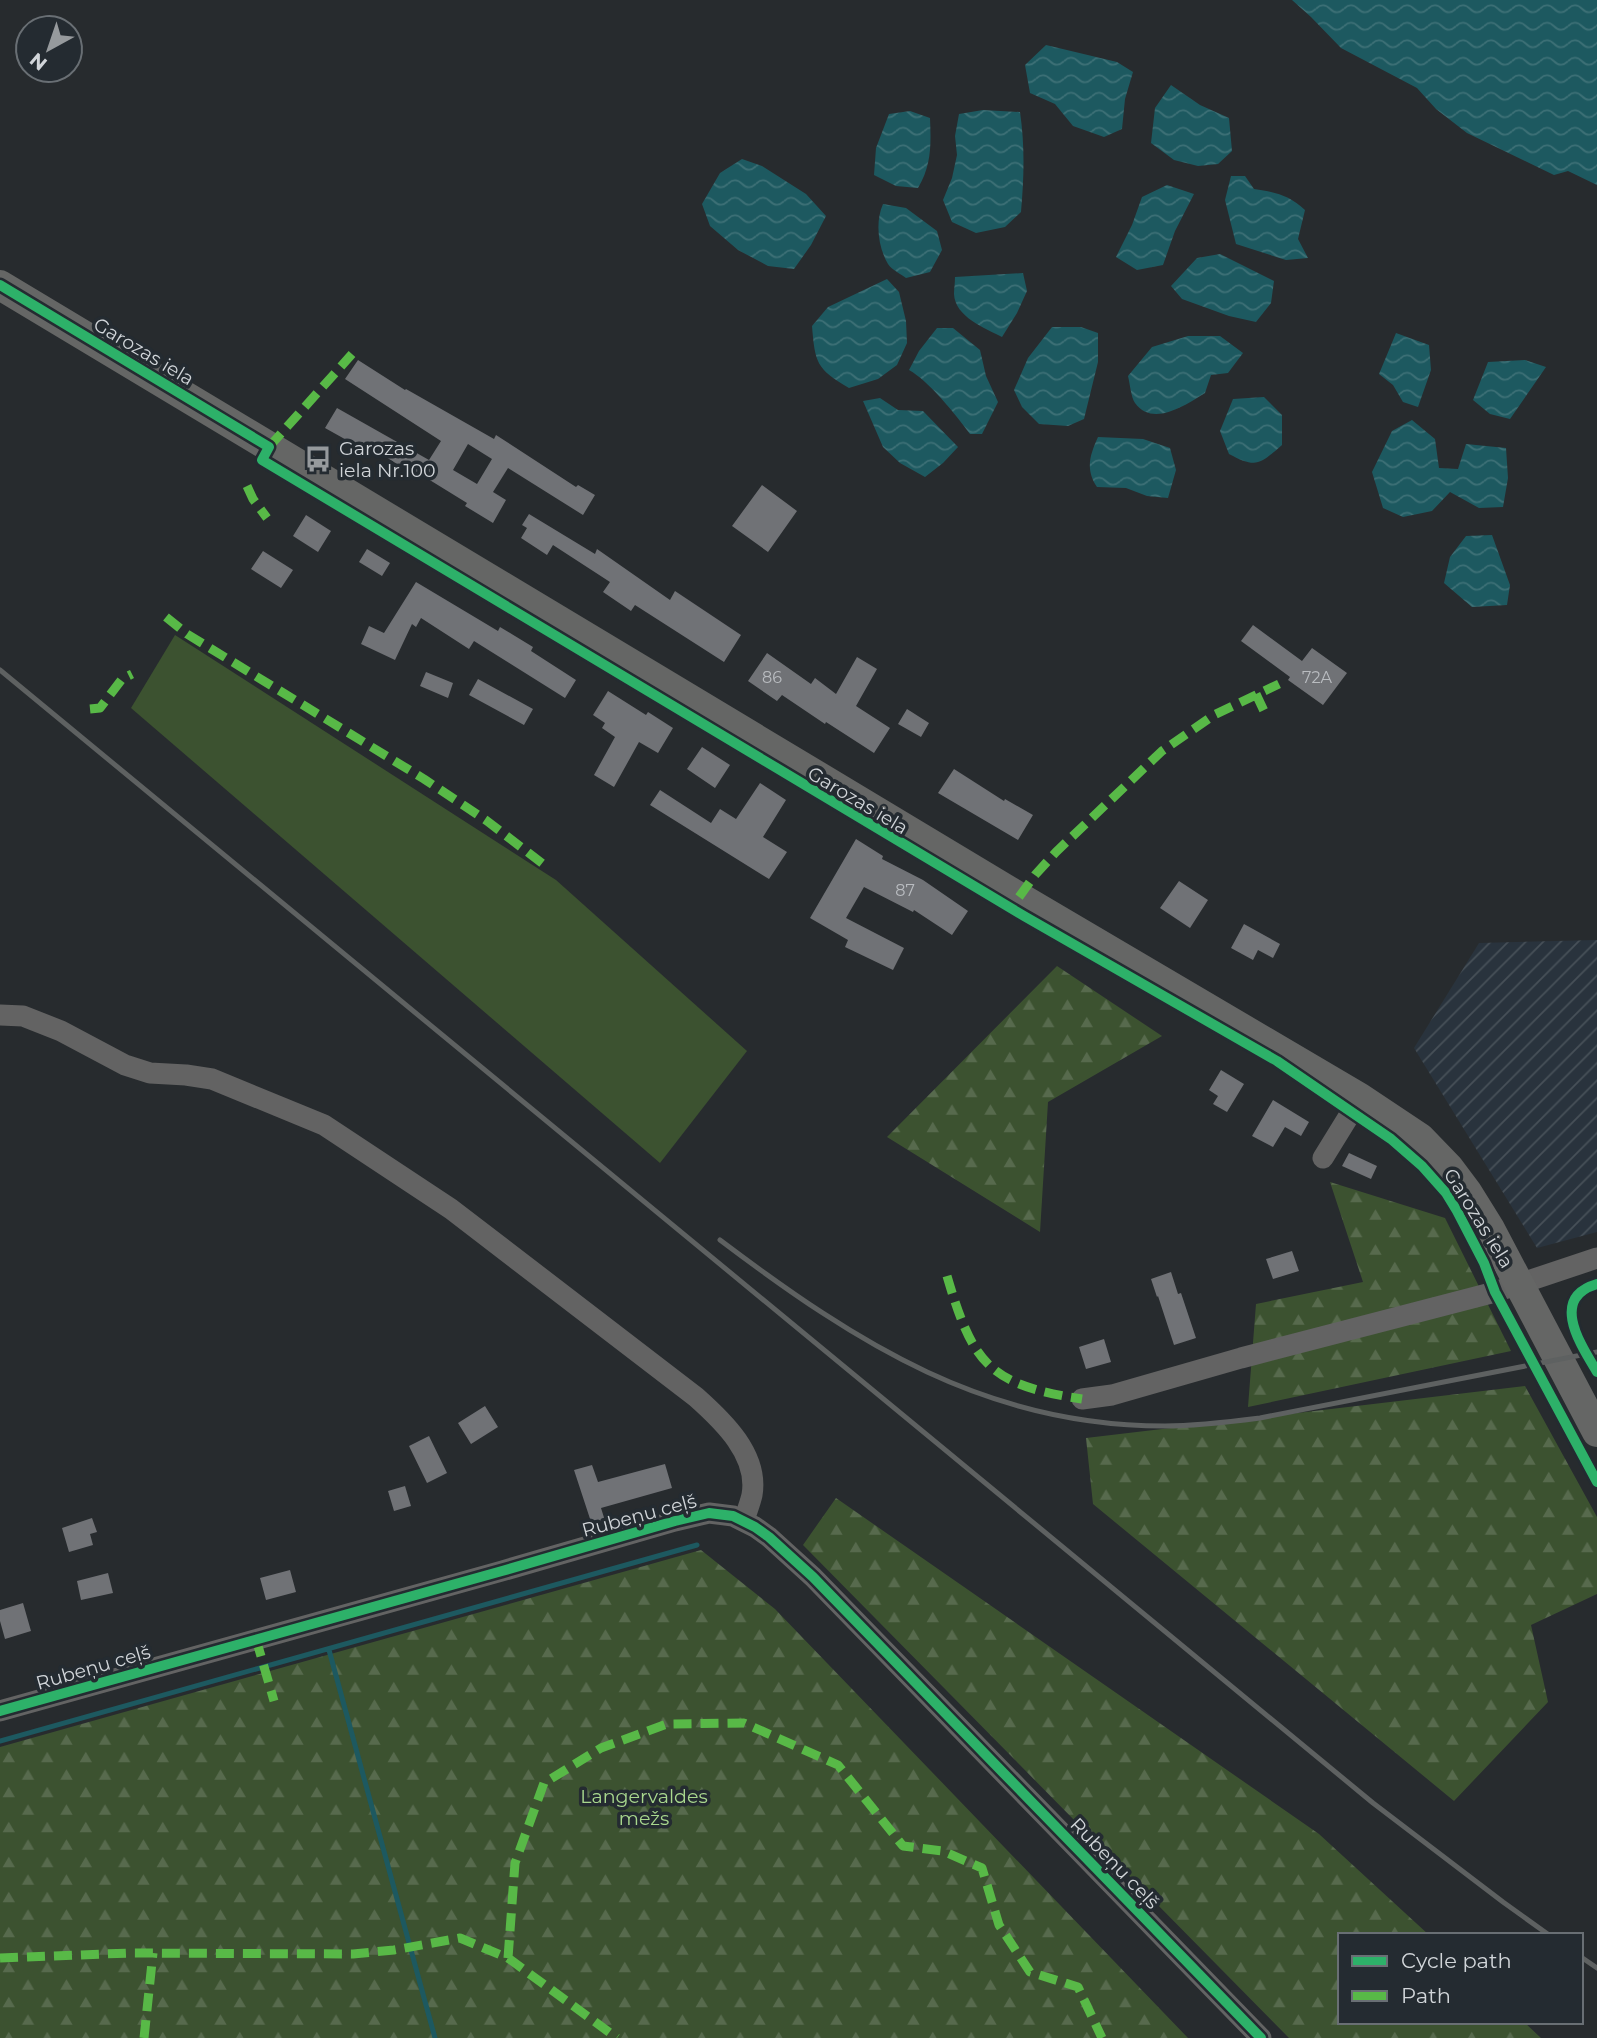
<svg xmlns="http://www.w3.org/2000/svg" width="1597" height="2038" viewBox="0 0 1597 2038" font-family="Montserrat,sans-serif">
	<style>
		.industrial { fill: url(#industrial-furrows) }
		.green { fill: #3c5230 }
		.forest { fill: url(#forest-firs) }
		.water { fill: url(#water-waves) }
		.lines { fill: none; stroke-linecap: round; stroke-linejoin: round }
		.stream { stroke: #1d5960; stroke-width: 5 }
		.building { fill: #707276; fill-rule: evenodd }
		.street { stroke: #636363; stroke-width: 21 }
		.secondary { stroke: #656665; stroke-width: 30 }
		.rail { stroke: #5e6161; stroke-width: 5 }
		.quiet { stroke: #58b947; stroke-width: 9; stroke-dasharray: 18 9; stroke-linecap: butt }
		.cycleway-casing { stroke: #242b31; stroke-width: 15 }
		.cycleway { stroke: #2db169; stroke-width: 10 }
		.labels { text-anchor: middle; stroke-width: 7; stroke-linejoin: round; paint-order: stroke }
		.number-label { font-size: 16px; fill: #b9bcc0 }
		.street-label { font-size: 19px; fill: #d1d5d9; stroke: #242b31 }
		.poi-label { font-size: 19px; fill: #d1d5d9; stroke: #242b31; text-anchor: start }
		.park-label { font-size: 19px; fill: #a9d88e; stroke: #242b31 }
	</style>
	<defs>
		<pattern id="industrial-furrows" width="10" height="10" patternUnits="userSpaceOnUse" patternTransform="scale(1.75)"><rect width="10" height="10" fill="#29333d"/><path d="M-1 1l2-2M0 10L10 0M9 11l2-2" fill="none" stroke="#475058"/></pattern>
		<pattern id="forest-firs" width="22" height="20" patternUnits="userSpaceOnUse" patternTransform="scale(1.75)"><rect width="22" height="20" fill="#3c5230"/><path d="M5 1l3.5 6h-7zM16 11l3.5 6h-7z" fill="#576a4d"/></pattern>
		<pattern id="water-waves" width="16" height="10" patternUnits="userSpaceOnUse" patternTransform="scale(1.75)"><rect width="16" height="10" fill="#1d5960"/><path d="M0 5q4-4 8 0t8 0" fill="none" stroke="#3d7076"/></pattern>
	</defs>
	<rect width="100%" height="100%" fill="#272b2e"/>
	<!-- industrial -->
	<path class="industrial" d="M1597 940V1232L1537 1248 1414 1048 1479 943Z"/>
	<!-- green -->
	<path class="green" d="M175 635 556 880 747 1051 660 1163 131 708Z"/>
	<!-- forest -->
	<path class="forest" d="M1057 966 1162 1036 1048 1102 1040 1232 887 1137Z
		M1330 1182 1445 1218 1511 1351 1248 1407 1256 1304 1363 1282Z
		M1525 1386 1597 1517V1594L1531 1625 1548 1702 1454 1801 1093 1504 1086 1438Z
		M836 1498 1319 1834 1429 1935H1340V2022H1524L1541 2038H1289L803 1545Z
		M701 1550 775 1609 1188 2038H0V1747Z"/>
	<!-- water -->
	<path class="water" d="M1292 0H1597V185L1568 171 1554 175 1467 133 1436 109 1417 88 1341 48 1311 17Z
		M1046 45 1117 62 1133 72 1125 99 1122 129 1104 137 1073 126 1055 104 1030 93 1025 65Z
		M1171 85 1200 105 1229 118 1232 151 1218 164 1198 166 1174 160 1151 143 1155 108Z
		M983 110 1020 112C1025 146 1024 178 1021 212L1005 227 976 233 952 222 943 200 952 178 957 155 955 136 959 114Z
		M910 111 930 118C931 143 932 165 918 188L896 186 874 175 876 148 889 114Z
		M742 159 762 166 806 194 826 216 811 245 794 269 768 266 738 250 710 226 702 204 720 173Z
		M1231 176H1245L1254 189C1275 192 1289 195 1305 210L1298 239 1308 258 1286 260 1236 244 1225 200Z
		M1167 185 1194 194 1175 231 1163 265 1137 270 1116 257 1132 225 1142 197Z
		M883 204 906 208 937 231 942 250 930 272 906 278C901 274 892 270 888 264 878 247 875 222 883 204Z
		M1220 254 1274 281 1271 303 1256 322 1229 316 1182 299 1171 286 1197 258Z
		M1023 273 1027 291 1017 313 1002 337C985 328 955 317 954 294 954 289 955 283 955 277Z
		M887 279 899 292 906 321 907 343 897 365 878 379 849 388C816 369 815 362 812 326L828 307Z
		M1052 327H1081L1098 333V362L1084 419 1068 426 1039 424 1022 407 1014 390 1028 358Z
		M937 328H953L980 350 986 376 998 402 982 434H970C956 415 929 381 909 370L919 351Z
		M1396 333 1429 345 1431 370 1418 407 1403 402 1393 385 1379 374Z
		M1188 336H1220L1243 353 1228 373 1211 375 1205 393C1187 404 1153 428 1135 403 1131 397 1130 384 1128 376L1152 347Z
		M1525 360 1546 367 1510 419 1490 414 1473 400 1488 362Z
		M1264 397 1282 415V445C1260 464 1257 469 1229 454L1220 431 1233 399Z
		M880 398 898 410 923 411 958 447 943 463 925 477 900 463 883 447 863 401Z
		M1412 420 1435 439 1439 468 1458 469 1466 444 1506 448 1508 478 1503 507 1479 508 1450 492 1432 511 1403 517 1383 508 1372 472 1392 431Z
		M1098 437 1143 439 1170 448 1176 470 1168 498 1147 496 1126 488 1097 487C1085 469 1090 455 1098 437Z
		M1492 535 1510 585 1507 605 1472 607 1444 583 1450 557 1466 536Z"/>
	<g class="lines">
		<!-- stream -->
		<path class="stream" d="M329 1650 435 2038
			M0 1741 697 1545"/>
	</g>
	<!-- building -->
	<path class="building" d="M358 360 405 390 406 389 494 439 496 435 576 487 578 485 595 495 583 515 508 468 493 492 506 500 493 523 465 506 467 503 407 466 405 469 362 442 359 447 325 428 337 408 429 460 441 441 345 379ZM468 444 492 459 477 484 453 470Z
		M762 485 797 511 768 552 732 526Z
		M529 514 595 554 597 549 670 600 675 591 741 635 724 662 635 605 631 611 603 592 610 582 553 545 547 555 521 538 527 528 522 525Z
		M306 515 331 531 318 552 293 536Z
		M367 549 390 563 382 576 359 562Z
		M263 551 293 570 281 588 251 569Z
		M416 582 498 631 500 627 533 647 531 651 576 680 565 698 474 641 469 649 421 618 416 627 412 624 395 660 361 644 369 626 384 633Z
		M1253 625 1302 661 1312 648 1347 673 1323 705 1288 680 1290 677 1241 641Z
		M767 653 811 684 815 678 836 694 857 657 877 669 856 706 890 728 874 753 826 722 825 724 782 695 777 701 748 681Z
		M426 672 453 683 448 698 420 686Z
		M478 679 533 709 524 725 469 695Z
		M608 691 646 715 648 712 673 728 658 753 639 742 614 787 594 775 615 737 602 728 605 723 593 715Z
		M907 709 929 723 921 737 898 724Z
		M702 747 730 765 715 788 687 769Z
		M954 769 1004 801 1005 799 1033 815 1018 840 938 793Z
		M760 783 786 800 763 837 787 852 769 879 650 805 660 790 711 823 720 809 736 819Z
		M856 839 883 856 882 859 923 880 968 911 952 935 914 910 913 912 864 887 846 918 904 948 893 970 845 947 848 940 810 918Z
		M1179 881 1208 900 1190 928 1160 908Z
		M1244 924 1280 944 1273 958 1258 950 1253 960 1231 948Z
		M1221 1070 1244 1084 1227 1112 1213 1104 1218 1096 1209 1090Z
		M1273 1100 1309 1122 1301 1136 1285 1127 1273 1147 1252 1136Z
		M1349 1153 1377 1166 1371 1179 1342 1166Z
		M1292 1251 1299 1271 1273 1279 1266 1259Z
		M1171 1272 1178 1294 1181 1293 1196 1338 1174 1345 1158 1296 1157 1297 1151 1279Z
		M1104 1339 1111 1362 1086 1369 1079 1347Z
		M485 1406 498 1427 471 1444 458 1423Z
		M429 1436 447 1473 427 1483 409 1446Z
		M665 1464 672 1488 601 1508 607 1527 594 1531 574 1470 592 1465 598 1482Z
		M405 1486 411 1506 394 1511 388 1491Z
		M92 1518 97 1532 90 1534 93 1545 69 1552 62 1528Z
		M290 1570 296 1592 266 1600 260 1578Z
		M108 1573 113 1593 81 1600 77 1581Z
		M23 1603 31 1631 5 1639 0 1621V1610Z"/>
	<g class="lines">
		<!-- street -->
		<path class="street" d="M0 1015 23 1016 61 1031 125 1065 150 1073 186 1075 212 1079 324 1125 451 1209 696 1397C723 1421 759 1455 752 1495 750 1504 746 1513 744 1521
			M1323 1158 1360 1098
			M1082 1399 1112 1395 1241 1358 1495 1292 1597 1258
			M0 1711 502 1571 675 1521 709 1513 733 1516 755 1527 769 1537 813 1577 1261 2038"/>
		<!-- secondary -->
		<path class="secondary" d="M0 285 1019 897 1360 1098 1420 1138 1449 1168 1467 1192 1490 1229 1597 1432"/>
		<!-- rail -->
		<path class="rail" d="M0 670 1373 1803 1503 1902 1549 1935
			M720 1240C858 1344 986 1426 1165 1426 1197 1426 1229 1422 1260 1418L1597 1352
			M1581 1957 1597 1968"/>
		<!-- quiet -->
		<path class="quiet" d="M269 447 352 354
			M247 486 253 499 267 518
			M166 617 187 634 424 779 487 821 547 867
			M1256 694 1264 711
			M90 709 100 708 122 679 132 674
			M1019 897 1035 875 1056 852 1162 751 1214 715 1279 684
			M947 1276C973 1364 989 1385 1082 1399
			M256 1639 274 1701
			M0 1958 130 1953 353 1954 394 1950 460 1938 508 1958 617 2038
			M508 1958 515 1863 544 1783 601 1748 667 1724 744 1723 838 1765 903 1846 943 1851 982 1868 999 1925 1030 1972 1078 1987 1102 2038
			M144 2038 153 1953"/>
		<!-- cycleway casing -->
		<g class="cycleway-casing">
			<path id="cycleway" d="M0 285 269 447 262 460 1024 916 1277 1061 1391 1139 1422 1166 1446 1193 1457 1211 1484 1263 1495 1292 1597 1482
				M1597 1284C1549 1298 1581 1345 1597 1372
				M0 1711 502 1571 675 1521 709 1513 733 1516 755 1527 769 1537 813 1577 1261 2038"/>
		</g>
		<!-- cycleway -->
		<use href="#cycleway" class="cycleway"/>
	</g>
	<!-- icons -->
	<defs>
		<g id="bus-bare" transform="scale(2.1)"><path d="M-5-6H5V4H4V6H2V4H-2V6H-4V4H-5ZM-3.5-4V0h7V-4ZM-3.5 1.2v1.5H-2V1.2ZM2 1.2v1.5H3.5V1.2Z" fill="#969a9d" stroke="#242b31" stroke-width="2.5" paint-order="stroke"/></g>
	</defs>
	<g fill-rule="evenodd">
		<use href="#bus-bare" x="318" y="459"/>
	</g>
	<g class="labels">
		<!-- number labels -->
		<g class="number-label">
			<text x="772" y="683">86</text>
			<text x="1317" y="683">72A</text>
			<text x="905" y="896">87</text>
		</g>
		<!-- street labels -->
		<g class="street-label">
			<text transform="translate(144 351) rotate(31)" y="7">Garozas iela</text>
			<text transform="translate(858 800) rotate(31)" y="7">Garozas iela</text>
			<text transform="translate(1479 1218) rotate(58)" y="7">Garozas iela</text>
			<text transform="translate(639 1515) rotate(-15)" y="7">Rubeņu ceļš</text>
			<text transform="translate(93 1667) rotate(-16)" y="7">Rubeņu ceļš</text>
			<text transform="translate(1115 1863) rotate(46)" y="7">Rubeņu ceļš</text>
		</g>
		<!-- poi labels -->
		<g class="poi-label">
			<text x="339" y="455">Garozas<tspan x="339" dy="22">iela Nr.100</tspan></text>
		</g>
		<!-- park labels -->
		<g class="park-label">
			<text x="644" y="1803">Langervaldes<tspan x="644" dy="22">mežs</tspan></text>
		</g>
	</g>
	<!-- legend -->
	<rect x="1338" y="1933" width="245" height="91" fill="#242b31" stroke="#696f74" stroke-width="2"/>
	<rect x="1352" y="1956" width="35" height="10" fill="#2db169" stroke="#696f74" stroke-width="2"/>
	<text x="1401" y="1968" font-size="21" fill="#d1d5d9">Cycle path</text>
	<rect x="1352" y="1991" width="35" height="10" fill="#58b947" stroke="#696f74" stroke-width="2"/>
	<text x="1401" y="2003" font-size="21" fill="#d1d5d9">Path</text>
	<!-- north arrow -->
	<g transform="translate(49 49) rotate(220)"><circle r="33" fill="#242b31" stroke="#696f74" stroke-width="2"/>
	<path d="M0-5L12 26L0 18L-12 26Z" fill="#969a9d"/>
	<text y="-10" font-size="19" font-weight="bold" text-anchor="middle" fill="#d1d5d9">N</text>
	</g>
</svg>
